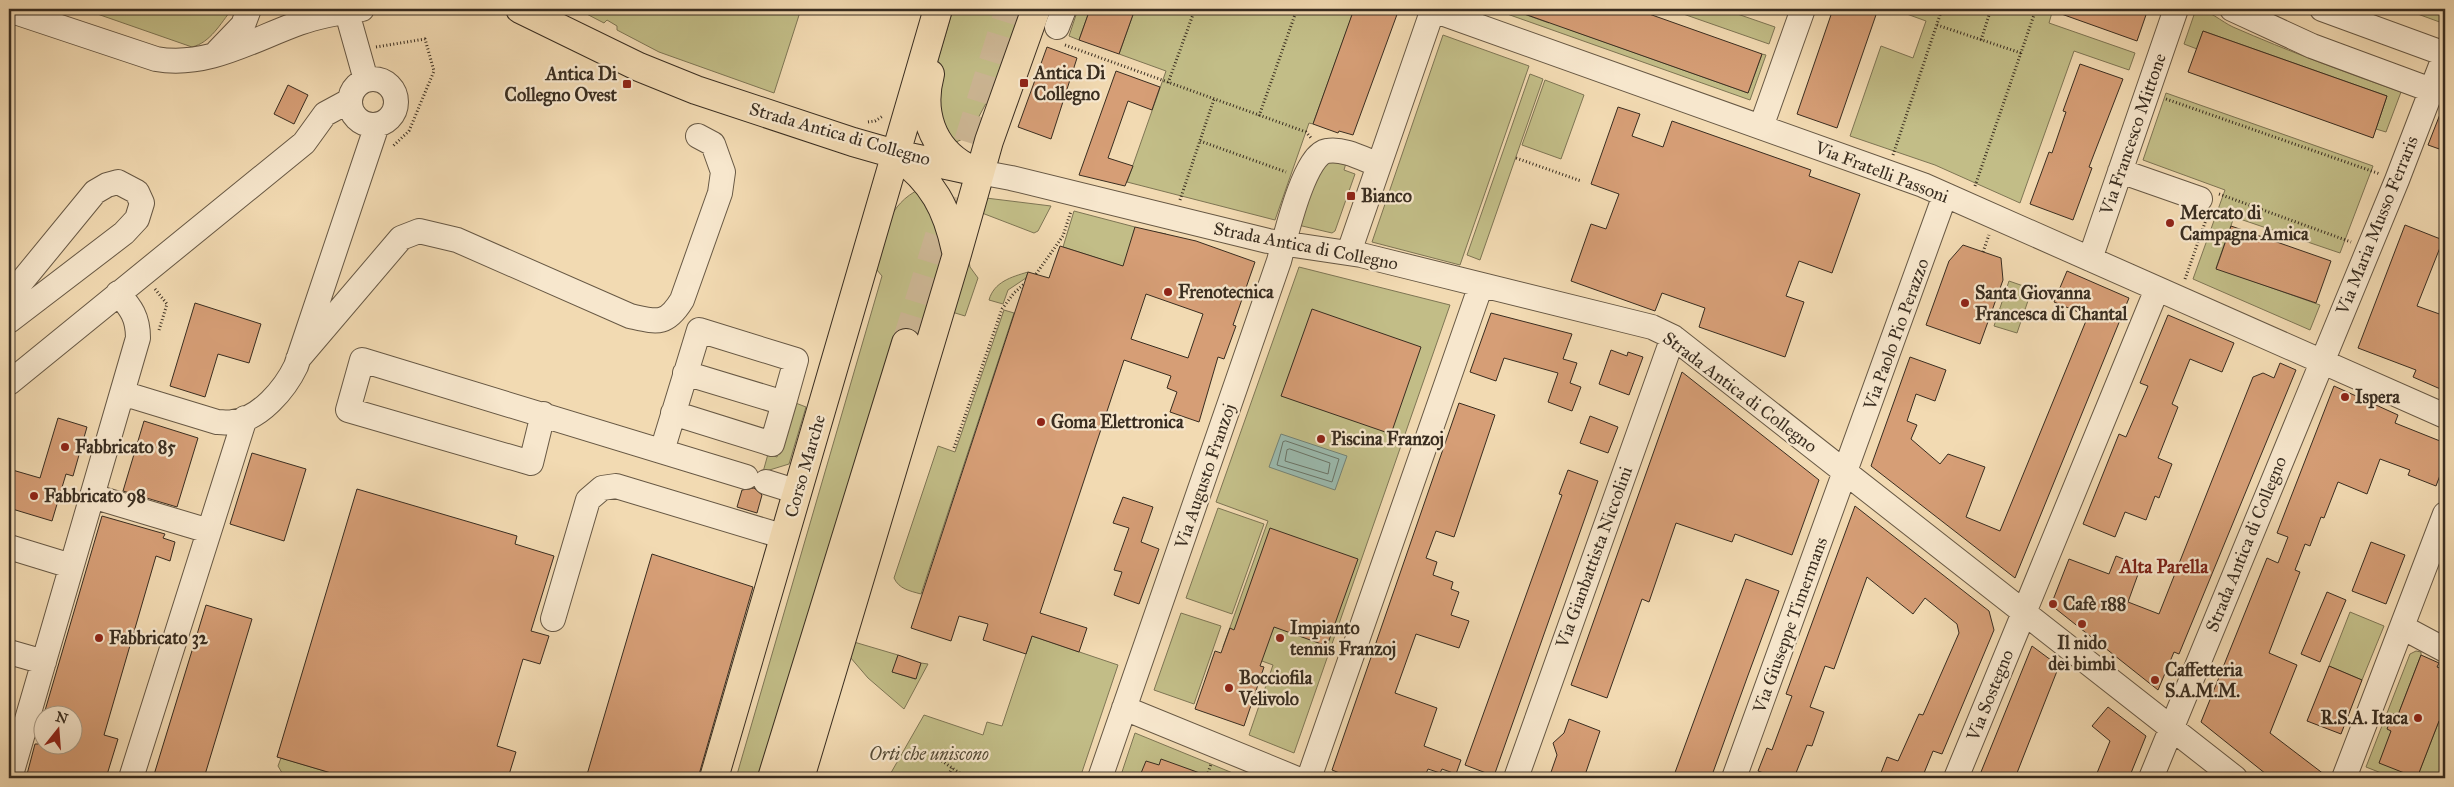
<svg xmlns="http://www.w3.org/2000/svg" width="2454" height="787" viewBox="0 0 2454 787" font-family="'IM FELL Great Primer',serif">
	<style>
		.green { fill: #c2bd87; stroke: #7e7554 }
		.water { fill: #9bbaae; stroke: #748275 }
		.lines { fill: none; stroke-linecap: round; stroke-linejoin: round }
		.shore { stroke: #6a7467; stroke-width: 1 }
		.building { fill: #d69e76; stroke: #392d20; fill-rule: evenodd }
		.major-tunnel { stroke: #cdb795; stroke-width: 28; stroke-dasharray: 28 14; stroke-linecap: butt }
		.minor-casing { stroke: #675844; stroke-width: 26 }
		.major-casing { stroke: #392d20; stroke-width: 30 }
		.path { stroke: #392d20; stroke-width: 3; stroke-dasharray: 1 2.5; stroke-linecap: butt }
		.minor { stroke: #f7e7cd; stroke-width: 24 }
		.major { stroke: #f2dab2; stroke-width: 28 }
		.poi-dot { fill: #8f2418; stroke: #f7e7cd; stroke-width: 2 }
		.labels { text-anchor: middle; stroke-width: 4.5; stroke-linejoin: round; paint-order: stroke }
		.poi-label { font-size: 18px; font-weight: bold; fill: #392d20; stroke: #f7e7cd; text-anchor: start }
		.street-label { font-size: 18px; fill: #392d20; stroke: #f7e7cd }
		.park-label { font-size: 18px; font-style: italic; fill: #544a35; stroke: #f7e7cd }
		.neighbourhood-label { font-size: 19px; font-weight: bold; fill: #7a1f14; stroke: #f7e7cd }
	</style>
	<rect width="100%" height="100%" fill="#f2dab2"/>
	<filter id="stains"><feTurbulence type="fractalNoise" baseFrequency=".004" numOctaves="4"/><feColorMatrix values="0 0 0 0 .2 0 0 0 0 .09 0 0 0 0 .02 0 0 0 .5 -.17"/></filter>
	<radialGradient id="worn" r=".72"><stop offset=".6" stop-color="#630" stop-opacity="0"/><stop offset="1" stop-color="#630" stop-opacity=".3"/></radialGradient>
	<!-- green -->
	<path class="green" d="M83 9H232C221 23 210 43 192 47Z
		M577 9H801L774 93 659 52 617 30V26L607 20 604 23Z
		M953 9H1028L1003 72 977 120 967 137 954 143 948 141 932 80Z
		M1078 9H1090L1079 40 1069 36Z
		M1135 9H1341L1353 13 1313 124 1309 123 1275 220 1127 182 1166 71 1119 54Z
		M1493 9H1510L1549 23 1554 9H1572L1565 28 1748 93 1762 54 1766 55 1750 100Z
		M1669 9H1723L1775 27 1769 44Z
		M1893 9H2053L2049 23 2135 53 2129 70 2074 51 2020 203 1935 165 1850 136 1881 46 1913 58 1926 21Z
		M2196 9C2208 9 2222 22 2233 27 2288 51 2344 72 2401 92L2386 132 2376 129 2387 96 2203 31 2197 49 2184 44Z
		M2404 9H2445V24Z
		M1443 35 1529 66 1460 265 1372 242Z
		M1530 74 1543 79 1480 260 1467 255Z
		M1545 80 1584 95 1561 159 1522 145Z
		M2166 93 2373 166 2340 253 2234 217 2216 268 2320 305 2310 330 2193 279 2225 190 2143 160Z
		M1330 162 1346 163 1344 170 1355 174 1335 231 1332 233 1298 225 1317 170Z
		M920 189 948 242 788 778H736L882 276 872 264C884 234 888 204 920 189Z
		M986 198 1051 206 1038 231 1034 233 982 213Z
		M1074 211 1135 227 1131 243 1150 249 1155 232 1166 234 1153 276 1063 247Z
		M968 256 970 267 978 278 965 316 952 312Z
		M1299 267 1450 305 1294 753 1249 735 1273 665 1223 647 1268 521 1216 502Z
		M1028 272 1026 278 1008 290 1003 304 989 300C994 282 1011 277 1028 272Z
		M2009 281 2032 289 2017 333 1994 326Z
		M1004 310 1014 313 921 594C910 591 899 589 894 578L938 446 955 452Z
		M793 402 806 407 789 464 763 472 768 454 777 457Z
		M1218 508 1264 524 1232 614 1186 598Z
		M2350 612 2384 626 2362 680 2329 666Z
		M1181 613 1221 626 1194 704 1154 690Z
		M1032 636 1118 665 1080 778H888L924 715 983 735 987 722 1002 726Z
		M854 642 898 655 893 672 915 679 921 663 928 664 904 709 868 678 850 657Z
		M2416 651 2421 652V655L2398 715 2393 714 2388 729 2391 731 2417 778 2439 721 2445 724V778H2394L2366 767 2410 654Z
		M1135 733 1245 778H1120Z
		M281 758 348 778H285L278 766Z"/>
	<!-- water -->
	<path class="water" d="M1281 434 1347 456 1335 490 1269 467Z"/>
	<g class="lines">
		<!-- shore -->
		<path class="shore" d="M1286 441 1339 459 1332 482 1277 465 1283 442Z
			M1290 449 1330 463 1328 474 1285 461 1287 450Z"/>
	</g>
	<!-- building -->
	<path class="building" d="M1090 9H1135L1119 54 1079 40Z
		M1354 9H1399L1353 135 1339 131 1338 133 1313 124Z
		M1516 9H1635L1762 54 1748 93 1516 11Z
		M1833 9H1878L1837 128 1797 114Z
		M2054 9H2148L2137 41 2053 11Z
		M2203 31 2387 96 2373 138 2188 72Z
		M1047 47 1077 58 1051 139 1018 127Z
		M2080 64 2123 79 2089 167 2092 168 2073 220 2030 204 2049 152 2052 153 2066 112 2063 111Z
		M1116 71 1160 87 1152 110 1128 101 1108 158 1133 166 1125 186 1079 175Z
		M288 85 308 95 294 124 274 114Z
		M2444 104H2445V151L2428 145Z
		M1618 107 1640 114 1632 136 1663 147 1672 121 1811 170 1809 176 1860 194 1832 273 1799 261 1786 296 1804 302 1785 357 1699 327 1705 308 1662 293 1655 311 1571 281 1591 224 1606 229 1619 194 1591 184Z
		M2405 225 2443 240 2417 306 2445 316V391L2413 377 2416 370 2358 348Z
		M2231 226 2331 261 2316 303 2216 269Z
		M1135 227 1196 241 1255 262 1233 325 1236 326 1224 359 1218 357 1199 422 1170 412 1177 392 1167 388 1171 376 1124 360 1040 613 1087 628 1079 652 1032 636 1026 654 983 640 988 624 959 616 951 641 911 628 1028 272 1049 278 1060 246 1123 266ZM1146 294 1203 314 1188 358 1131 339Z
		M1963 245 2001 258 2003 280 1980 344 1926 325 1949 261Z
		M2067 271 2129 298 2015 578 1871 466 1910 357 1946 370 1935 401 1916 394 1907 421 1917 425 1911 439 1940 464 1948 454 1985 467 1966 517 2000 531 2088 316 2054 302Z
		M195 303 261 324 249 363 218 354 205 397 170 386Z
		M1312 309 1421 347 1391 434 1281 396Z
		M1491 313 1572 334 1563 359 1577 363 1570 383 1581 387 1572 411 1548 402 1558 373 1504 358 1496 381 1470 372Z
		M2168 315 2234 343 2222 372 2190 359 2172 404 2178 407 2158 458 2172 464 2159 498 2155 496 2146 520 2125 512 2115 537 2083 524 2119 434 2126 437 2148 386 2140 383Z
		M1611 350 1627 356 1628 352 1643 357 1629 395 1599 384Z
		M2280 363 2296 370 2179 654 2174 652 2158 690 2051 605 2069 559 2109 574 2116 556 2141 566 2128 602 2159 614 2253 377 2263 373 2274 378Z
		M1682 372 1819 480 1792 555 1735 534 1732 542 1676 523 1649 602 1642 599 1607 698 1571 685Z
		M2334 386 2398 415 2395 423 2445 443V462L2436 486 2408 475 2410 470 2380 459 2367 494 2338 482 2324 518 2321 517 2310 546 2305 544 2295 570 2300 572 2269 653 2297 665 2270 733 2329 778H2271L2201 722 2267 558 2278 563 2288 537 2277 533Z
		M1459 403 1495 415 1454 537 1436 531 1426 558 1437 562 1433 575 1453 582 1451 589 1459 592 1451 615 1469 621 1459 648 1416 634 1395 693 1437 708 1424 746 1461 760 1456 774 1442 769 1440 773 1428 769 1424 778H1352L1332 770Z
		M1590 416 1618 427 1608 453 1580 443Z
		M58 418 87 427 73 476 66 474 52 521 9 508V469L40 478Z
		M144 421 198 438 177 507 123 491Z
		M252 453 306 469 284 541 230 524Z
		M1568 470 1598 481 1494 776 1465 765 1562 495 1559 494Z
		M754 488 762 495 757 513 737 507 742 490Z
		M357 489 517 536 515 544 554 556 531 631 549 636 540 664 523 659 497 746 516 752 508 778H348L277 757Z
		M1123 497 1153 507 1141 542 1159 549 1139 604 1114 595 1122 572 1114 570 1129 528 1113 523Z
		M1855 506 1989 611 1994 630 1942 754 1933 751 1922 778H1879L1887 757 1898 761 1919 714 1923 715 1959 633 1957 624 1925 598 1913 614 1867 577 1834 669 1825 666 1810 707 1824 712 1812 746 1807 745 1794 778H1777L1758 771 1767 748 1772 750 1792 696 1786 694Z
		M102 516 165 534 163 538 175 542 170 561 156 556 104 735 118 739 106 778H26L35 744H72V714H44Z
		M1270 528 1358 559 1327 646 1274 627 1260 666 1264 667 1244 726 1195 709 1215 651 1221 653 1230 628 1234 630Z
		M2371 542 2405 555 2386 604 2352 591Z
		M652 554 753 587 698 778H586Z
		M1746 579 1779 591 1747 678 1711 778H1673Z
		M2327 592 2346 600 2320 662 2301 654Z
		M206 605 252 619 204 778H153Z
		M2032 646 2059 666 2015 778H1997L1981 772Z
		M898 655 921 663 916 679 892 672Z
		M2421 655 2439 663 2437 667 2445 670V724L2439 721 2417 778 2379 763 2391 731 2387 729 2393 714 2398 715Z
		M2329 666 2362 680 2341 734 2307 721Z
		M2108 707 2146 736 2129 778H2095L2110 741 2092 726Z
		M1569 719 1600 731 1584 778H1549L1557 755 1553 743 1564 733Z
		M1161 759 1208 776V778H1139L1146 761 1159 765Z"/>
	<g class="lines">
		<!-- major-tunnel -->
		<path class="major-tunnel" d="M906 343 1009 9"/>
		<!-- minor casing -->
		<g class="minor-casing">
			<path id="minor" d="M346 9 366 80
				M2232 9 2312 46 2431 90
				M2322 9 2445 54
				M9 10 156 59C207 68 252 40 299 23 319 16 341 12 362 9
				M1433 10 1923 185 2445 416
				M1057 27 1064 9
				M218 51 243 25 249 9
				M350 102a23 23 0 1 1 46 0a23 23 0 1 1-46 0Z
				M1761 127 1803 9
				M2120 171 2200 199
				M979 172 1011 178 1268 241 1361 255 1652 327 1673 337 2235 778
				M1349 252 1433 9
				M2090 259 2176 9
				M9 297 95 192 107 185 118 182 137 192 142 203 137 219 124 233 9 321
				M298 359 401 238 419 231 457 240 630 316C657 322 666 326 682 300L720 193 723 172 713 144 698 136
				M9 383 304 143 325 114 349 101
				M122 393 217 422C222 422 228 423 233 422 260 419 285 389 296 366L377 125
				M673 413 772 444 784 403
				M543 414 531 463 348 410 362 360 746 477
				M662 451 699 330 796 360 784 403 685 373
				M766 482 798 492
				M92 496 209 531
				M9 547 71 566
				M553 619 588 500 602 488 616 486 785 537
				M2402 627 2445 650
				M9 652 44 662
				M1124 708 1295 778
				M10 778 138 338C138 317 131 308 118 293
				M131 778 245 418
				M1100 778 1279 261C1285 239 1304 154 1327 151 1344 148 1363 159 1379 165
				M1309 778 1481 285
				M1516 778 1673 337
				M1734 778 1945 195
				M1956 778 2157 289
				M2151 778 2397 180 2445 55
				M2344 778 2445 514"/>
		</g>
		<!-- major casing -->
		<g class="major-casing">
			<path id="major" d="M520 9 639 67 696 90 853 142 895 154 979 172
				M930 74C920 111 931 148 966 167
				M897 155C933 182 947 208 956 251
				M714 778 938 9
				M772 778 906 343
				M800 778 957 254 989 141 1036 9"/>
		</g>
		<!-- path -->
		<path class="path" d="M1937 25 2021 53
			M1981 40 1991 9
			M1065 45 1306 132 1311 138
			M376 47 425 39 434 71 409 131 392 147
			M1168 83 1195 9
			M2166 99 2380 174
			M1259 116 1297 9
			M868 122 875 121 883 116
			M1200 141 1286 172
			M1893 155 1942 9
			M1516 158 1581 181
			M1975 186 2036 9
			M2219 194 2351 242
			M1180 200 1214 99
			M1983 252 1989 235
			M1036 274 1063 236 1071 211
			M2185 279 2207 217
			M155 289 167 304 159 330
			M954 448 1002 309 1014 293 1024 284
			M930 753 967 778
			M1207 776 1211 764
			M947 778 952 768"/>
		<!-- minor -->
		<use href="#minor" class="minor"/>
		<!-- major -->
		<use href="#major" class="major"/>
	</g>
	<!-- markers -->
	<g class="poi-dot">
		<rect x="1019" y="78" width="10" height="10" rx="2.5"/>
		<rect x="622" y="79" width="10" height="10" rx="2.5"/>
		<rect x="1346" y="191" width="10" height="10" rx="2.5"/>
		<circle cx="2170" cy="223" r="5"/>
		<circle cx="1168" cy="292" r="5"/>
		<circle cx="1965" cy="303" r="5"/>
		<circle cx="2345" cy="397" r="5"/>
		<circle cx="1041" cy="422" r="5"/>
		<circle cx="1321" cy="439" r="5"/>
		<circle cx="65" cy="447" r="5"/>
		<circle cx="34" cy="496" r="5"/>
		<circle cx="2053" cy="604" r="5"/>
		<circle cx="2082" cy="624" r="5"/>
		<circle cx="99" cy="638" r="5"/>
		<circle cx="1280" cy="638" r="5"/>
		<circle cx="2155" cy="680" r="5"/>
		<circle cx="1229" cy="688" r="5"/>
		<circle cx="2418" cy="718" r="5"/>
	</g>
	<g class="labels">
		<!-- poi labels -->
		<g class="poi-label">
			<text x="1034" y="79">Antica Di<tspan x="1034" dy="21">Collegno</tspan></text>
			<text x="617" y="80" text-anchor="end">Antica Di<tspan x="617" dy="21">Collegno Ovest</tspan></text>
			<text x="1361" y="202">Bianco</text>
			<text x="2180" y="219">Mercato di<tspan x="2180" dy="21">Campagna Amica</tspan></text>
			<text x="1178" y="298">Frenotecnica</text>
			<text x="1975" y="299">Santa Giovanna<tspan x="1975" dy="21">Francesca di Chantal</tspan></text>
			<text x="2355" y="403">Ispera</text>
			<text x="1051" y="428">Goma Elettronica</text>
			<text x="1331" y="445">Piscina Franzoj</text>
			<text x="75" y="453">Fabbricato 85</text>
			<text x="44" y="502">Fabbricato 98</text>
			<text x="2063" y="610">Cafè 188</text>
			<text x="1290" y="634">Impianto<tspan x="1290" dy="21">tennis Franzoj</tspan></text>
			<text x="109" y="644">Fabbricato 32</text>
			<text x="2082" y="649" text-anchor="middle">Il nido<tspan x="2082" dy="21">dei bimbi</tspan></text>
			<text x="2165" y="676">Caffetteria<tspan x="2165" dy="21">S.A.M.M.</tspan></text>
			<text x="1239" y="684">Bocciofila<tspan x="1239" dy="21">Velivolo</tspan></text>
			<text x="2408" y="724" text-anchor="end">R.S.A. Itaca</text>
		</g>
		<!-- street labels -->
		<g class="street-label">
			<text transform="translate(840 134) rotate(16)" y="6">Strada Antica di Collegno</text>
			<text transform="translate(2133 134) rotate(-71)" y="6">Via Francesco Mittone</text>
			<text transform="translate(1882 172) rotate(21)" y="6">Via Fratelli Passoni</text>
			<text transform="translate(2377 225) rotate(-68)" y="6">Via Maria Musso Ferraris</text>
			<text transform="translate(1306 246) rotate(11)" y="6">Strada Antica di Collegno</text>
			<text transform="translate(1896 334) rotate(-70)" y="6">Via Paolo Pio Perazzo</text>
			<text transform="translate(1740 392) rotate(37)" y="6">Strada Antica di Collegno</text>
			<text transform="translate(805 466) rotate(-74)" y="6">Corso Marche</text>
			<text transform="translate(1205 476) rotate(-71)" y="6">Via Augusto Franzoj</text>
			<text transform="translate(2246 544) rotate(-68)" y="6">Strada Antica di Collegno</text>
			<text transform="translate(1594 557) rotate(-70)" y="6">Via Gianbattista Niccolini</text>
			<text transform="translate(1790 625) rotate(-70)" y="6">Via Giuseppe Timermans</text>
			<text transform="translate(1990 695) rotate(-68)" y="6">Via Sostegno</text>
		</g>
		<!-- park labels -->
		<g class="park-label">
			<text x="929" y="760">Orti che uniscono</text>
		</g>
		<!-- neighbourhood labels -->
		<g class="neighbourhood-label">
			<text x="2164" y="573">Alta Parella</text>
		</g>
	</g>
	<!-- margin -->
	<rect width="2454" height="787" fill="none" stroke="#f2dab2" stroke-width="30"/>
	<rect x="10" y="10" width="2434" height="767" fill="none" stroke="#392d20" stroke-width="2.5"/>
	<rect x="15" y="15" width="2424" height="757" fill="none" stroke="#392d20"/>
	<!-- north arrow -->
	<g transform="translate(58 730) rotate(17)"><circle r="24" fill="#f7e7cd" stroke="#ab9d88"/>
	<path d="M0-4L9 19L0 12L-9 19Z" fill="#8f2418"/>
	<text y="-8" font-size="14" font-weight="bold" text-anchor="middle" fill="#392d20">N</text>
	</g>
	<rect width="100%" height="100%" filter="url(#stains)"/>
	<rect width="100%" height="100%" fill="url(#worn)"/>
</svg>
